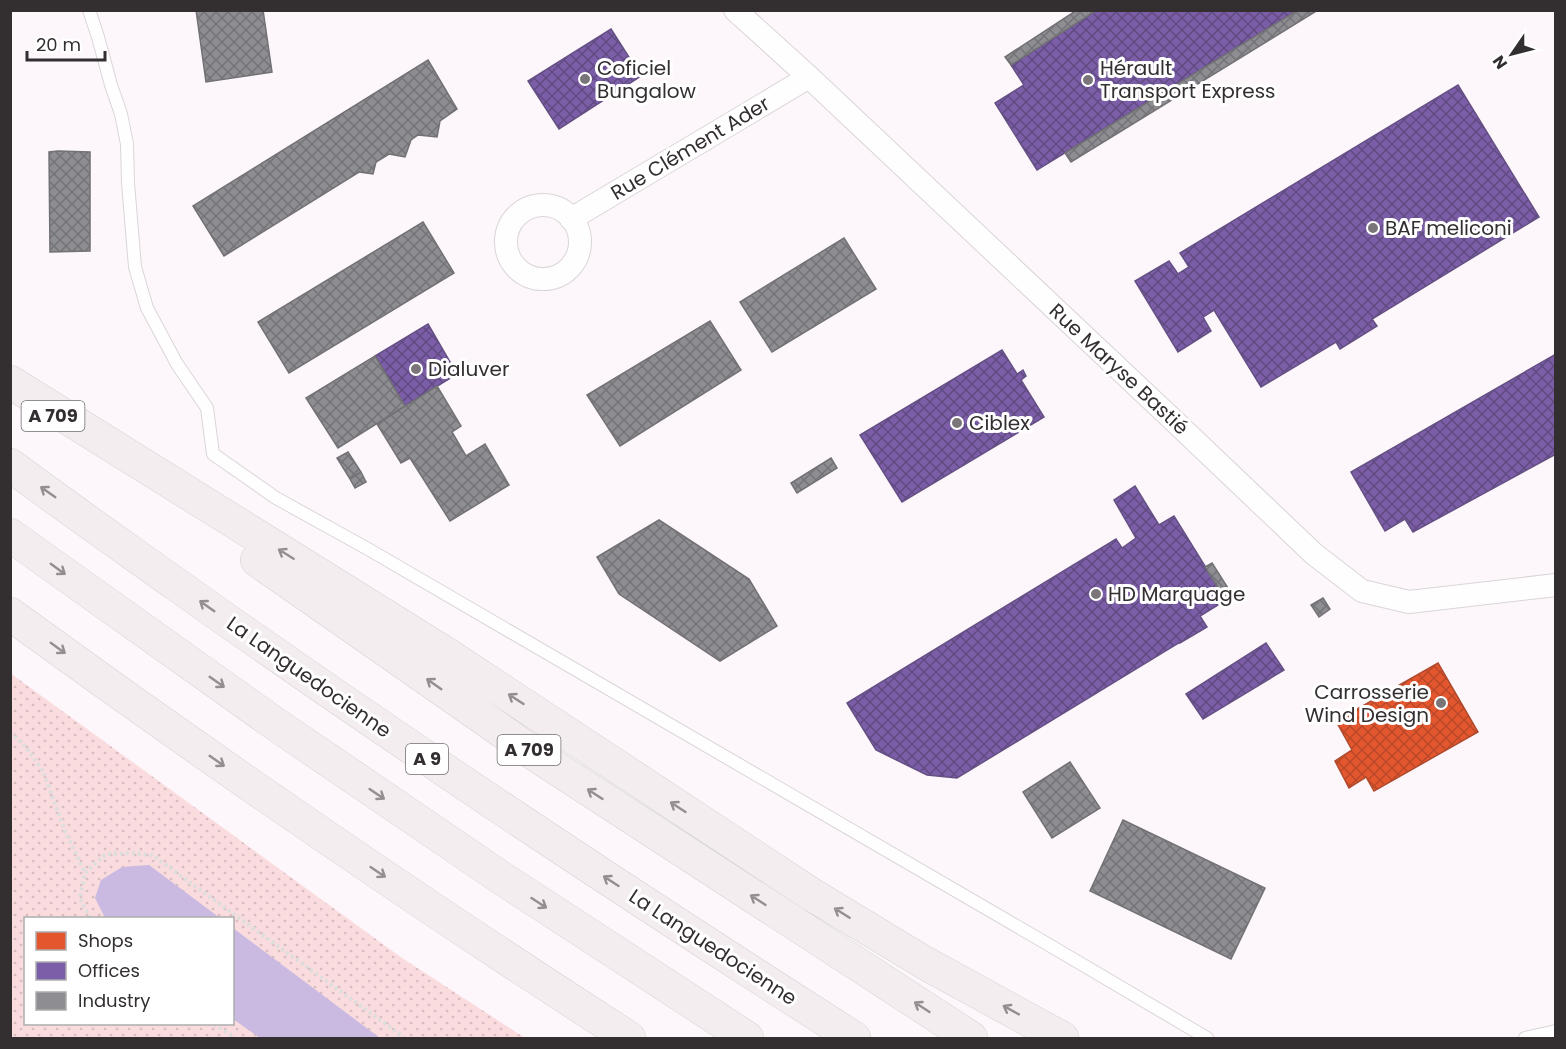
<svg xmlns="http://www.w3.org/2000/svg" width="1566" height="1049" viewBox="0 0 1566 1049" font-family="Poppins,sans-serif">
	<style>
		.grass { fill: url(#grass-dots); fill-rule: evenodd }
		.water { fill: #cabae1 }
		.shops { fill: url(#shops-cross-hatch); stroke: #af4b2f; stroke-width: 1.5 }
		.offices { fill: url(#offices-cross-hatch); stroke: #655084; stroke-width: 1.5 }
		.industry { fill: url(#industry-cross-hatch); stroke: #727175; stroke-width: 1.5 }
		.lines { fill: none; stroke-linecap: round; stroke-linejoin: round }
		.service-casing { stroke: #dad5d8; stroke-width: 14 }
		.minor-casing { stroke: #dad5d8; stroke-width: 24 }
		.motorway-casing { stroke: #d5d2d4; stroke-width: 34 }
		.path { stroke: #dedddd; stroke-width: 4; stroke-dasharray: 3 3; stroke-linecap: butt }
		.service { stroke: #fffefe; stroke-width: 12 }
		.minor { stroke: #fffefe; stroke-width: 22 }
		.motorway { stroke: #f4edf0; stroke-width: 33 }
		.oneway { stroke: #948e90 }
		.poi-dot { fill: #7a7578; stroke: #fff; stroke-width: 2 }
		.labels { text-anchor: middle; stroke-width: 6; stroke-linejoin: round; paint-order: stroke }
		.shield { fill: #fff; stroke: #706d6f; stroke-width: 1.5 }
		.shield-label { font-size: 18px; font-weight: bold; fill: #332f31 }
		.poi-label { font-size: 20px; fill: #332f31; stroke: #fff; text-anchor: start }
		.street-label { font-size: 20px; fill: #332f31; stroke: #fff }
	</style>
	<defs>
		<pattern id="grass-dots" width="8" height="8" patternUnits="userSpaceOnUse" patternTransform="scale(1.5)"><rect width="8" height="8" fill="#fadcdf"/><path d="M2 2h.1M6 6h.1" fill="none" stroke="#d7bdc0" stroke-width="1.8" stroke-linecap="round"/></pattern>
		<pattern id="shops-cross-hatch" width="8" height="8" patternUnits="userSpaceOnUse" patternTransform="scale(1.5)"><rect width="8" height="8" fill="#e4572e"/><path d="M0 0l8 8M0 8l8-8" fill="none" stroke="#b94828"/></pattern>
		<pattern id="offices-cross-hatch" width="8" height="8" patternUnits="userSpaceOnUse" patternTransform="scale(1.5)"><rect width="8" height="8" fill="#7b5ea7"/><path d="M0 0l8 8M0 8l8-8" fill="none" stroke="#604a81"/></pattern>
		<pattern id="industry-cross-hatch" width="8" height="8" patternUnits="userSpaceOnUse" patternTransform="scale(1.5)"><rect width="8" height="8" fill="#8d8d92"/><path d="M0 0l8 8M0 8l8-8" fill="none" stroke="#747478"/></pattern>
	</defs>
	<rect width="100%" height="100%" fill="#fdf7fb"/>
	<!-- grass -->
	<path class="grass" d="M10 673 402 958 525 1038H11ZM26 918H232V1024H26Z"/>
	<!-- water -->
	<path class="water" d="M149 865 220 918H105L95 898 101 880 122 867Z
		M232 928H233L380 1038H260L233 1019Z"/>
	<!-- shops -->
	<path class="shops" d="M1438 663 1478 732 1374 791 1366 777 1349 788 1335 761 1352 750 1336 721Z"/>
	<!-- offices -->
	<path class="offices" d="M1097 10H1298L1037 170 995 103 1024 85 1011 65Z
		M611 29 641 76 559 129 528 81Z
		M1458 85 1539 217 1372 319 1377 326 1340 349 1336 342 1261 387 1214 310 1203 317 1211 331 1178 352 1135 281 1169 261 1178 274 1189 267 1180 253Z
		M428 324 457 374 405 406 375 356Z
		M1002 350 1017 374 1023 370 1026 376 1021 380 1044 417 902 502 860 435Z
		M1556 354V454L1413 532 1405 519 1385 531 1351 472Z
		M1135 486 1159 525 1174 516 1226 600 1200 616 1207 627 1180 643V642L957 778 927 775 876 750 847 703 1116 539 1122 548 1136 538 1114 500Z
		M1266 643 1284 670 1203 719 1186 694Z"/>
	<!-- industry -->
	<path class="industry" d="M196 10H263L272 72 206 82Z
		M1077 10H1097L1011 65 1005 57Z
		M1298 10H1318L1071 162 1065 153Z
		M428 60 457 109 440 121 437 137 418 135 411 140 405 157 389 154 376 162 373 174 359 172 224 256 193 206Z
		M58 151 90 152V251L50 252 49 152Z
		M423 222 454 273 289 373 258 322Z
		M844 238 876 289 772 352 740 302Z
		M710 321 741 370 620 446 587 395Z
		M375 356 405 406 338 448 306 398Z
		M437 386 461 426 452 432 466 456 485 444 509 485 450 521 410 458 401 463 377 424Z
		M348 452 361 472 350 479 337 458Z
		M831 458 837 468 797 493 791 483Z
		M361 472 366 482 355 488 350 479Z
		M659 520 749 579 777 626 720 661 619 594 597 557Z
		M1212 563 1233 596 1226 600 1205 567Z
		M1323 598 1330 609 1319 617 1311 605Z
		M1070 762 1100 808 1052 838 1023 792Z
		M1123 820 1265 888 1231 959 1090 891Z"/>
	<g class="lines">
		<!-- service casing -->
		<g class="service-casing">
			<path id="service" d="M89 10 98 37 111 85 121 114 127 144 128 183 135 267 147 308 177 364 207 408 213 454 276 498 368 549 1044 942 1207 1038
				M1525 1038 1556 1031"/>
		</g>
		<!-- minor casing -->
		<g class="minor-casing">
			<path id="minor" d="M735 10 809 77 1171 418 1314 554 1362 591 1409 602 1556 585
				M506 242a37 37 0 1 1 74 0a37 37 0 1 1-74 0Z
				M571 219 809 77"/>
		</g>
		<!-- motorway casing -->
		<g class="motorway-casing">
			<path id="motorway" d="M10 382 448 655 811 894 925 963 1062 1038
				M10 465C65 506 121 545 177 585 398 742 625 892 854 1038
				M10 535 271 721 500 877 747 1038
				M257 560 539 757 971 1038
				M10 614C212 761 419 903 629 1038"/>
		</g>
		<!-- path -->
		<path class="path" d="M10 732 26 747 43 771 65 831 85 873
			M90 918 80 898 85 873 106 854 133 853 152 855 405 1038
			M214 1024 235 1038"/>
		<!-- service -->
		<use href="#service" class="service"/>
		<!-- minor -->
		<use href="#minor" class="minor"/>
		<!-- motorway -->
		<use href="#motorway" class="motorway"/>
	</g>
	<!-- one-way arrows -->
	<defs><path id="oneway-shaft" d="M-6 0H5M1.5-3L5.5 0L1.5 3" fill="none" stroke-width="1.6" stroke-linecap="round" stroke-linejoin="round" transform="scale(1.5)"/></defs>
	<g class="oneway">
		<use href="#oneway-shaft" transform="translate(48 492) rotate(-145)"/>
		<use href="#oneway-shaft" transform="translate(286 554) rotate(-148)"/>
		<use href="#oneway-shaft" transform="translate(58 569) rotate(36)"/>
		<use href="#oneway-shaft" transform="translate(207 606) rotate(-145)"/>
		<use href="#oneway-shaft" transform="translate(58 648) rotate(36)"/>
		<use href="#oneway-shaft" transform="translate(217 682) rotate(35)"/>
		<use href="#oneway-shaft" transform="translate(434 684) rotate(-145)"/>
		<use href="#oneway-shaft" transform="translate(516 699) rotate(-147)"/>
		<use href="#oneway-shaft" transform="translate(217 761) rotate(35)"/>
		<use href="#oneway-shaft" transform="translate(377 794) rotate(34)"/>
		<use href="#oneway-shaft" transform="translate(595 794) rotate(-147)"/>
		<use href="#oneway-shaft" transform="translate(678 807) rotate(-147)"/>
		<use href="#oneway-shaft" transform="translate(378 872) rotate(34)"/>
		<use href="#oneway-shaft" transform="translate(611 881) rotate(-147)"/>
		<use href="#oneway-shaft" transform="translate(758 900) rotate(-147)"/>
		<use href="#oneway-shaft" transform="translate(539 903) rotate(33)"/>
		<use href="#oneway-shaft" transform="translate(842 913) rotate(-148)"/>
		<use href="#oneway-shaft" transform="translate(922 1007) rotate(-147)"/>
		<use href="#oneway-shaft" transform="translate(1011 1010) rotate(-151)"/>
	</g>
	<!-- markers -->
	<g class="poi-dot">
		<circle cx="585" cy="79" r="6"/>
		<circle cx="1088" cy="80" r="6"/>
		<circle cx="1373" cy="228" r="6"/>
		<circle cx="416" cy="369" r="6"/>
		<circle cx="957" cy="423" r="6"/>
		<circle cx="1096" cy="594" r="6"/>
		<circle cx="1441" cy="703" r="6"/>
	</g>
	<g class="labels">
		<!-- shield labels -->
		<g class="shield">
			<rect x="21.5" y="401" width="63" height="30" rx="4.5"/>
			<rect x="497.5" y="735" width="63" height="30" rx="4.5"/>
			<rect x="406" y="744" width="42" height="30" rx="4.5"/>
		</g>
		<g class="shield-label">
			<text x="53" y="422">A 709</text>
			<text x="529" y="756">A 709</text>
			<text x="427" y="765">A 9</text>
		</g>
		<!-- poi labels -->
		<g class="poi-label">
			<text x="597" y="75">Coficiel<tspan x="597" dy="23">Bungalow</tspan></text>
			<text x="1100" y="75">Hérault<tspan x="1100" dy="23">Transport Express</tspan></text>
			<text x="1385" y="235">BAF meliconi</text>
			<text x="428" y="376">Dialuver</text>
			<text x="969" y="430">Ciblex</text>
			<text x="1108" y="601">HD Marquage</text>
			<text x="1429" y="699" text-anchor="end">Carrosserie<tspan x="1429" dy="23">Wind Design</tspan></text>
		</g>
		<!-- street labels -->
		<g class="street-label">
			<text transform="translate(690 148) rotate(-31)" y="7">Rue Clément Ader</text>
			<text transform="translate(1119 369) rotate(43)" y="7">Rue Maryse Bastié</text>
			<text transform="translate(309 677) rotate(35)" y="7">La Languedocienne</text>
			<text transform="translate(713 947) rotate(33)" y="7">La Languedocienne</text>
		</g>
	</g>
	<!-- border -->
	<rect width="1566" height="1049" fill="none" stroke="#332f31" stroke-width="24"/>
	<!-- legend -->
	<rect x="24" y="917" width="210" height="108" fill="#ffffff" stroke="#adacad" stroke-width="1.5"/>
	<rect x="36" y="932" width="30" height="18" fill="#e4572e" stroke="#adacad" stroke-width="1.5"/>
	<text x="78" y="947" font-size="18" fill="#332f31">Shops</text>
	<rect x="36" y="962" width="30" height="18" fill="#7b5ea7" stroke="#adacad" stroke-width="1.5"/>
	<text x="78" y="977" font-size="18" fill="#332f31">Offices</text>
	<rect x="36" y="992" width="30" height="18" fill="#8d8d92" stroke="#adacad" stroke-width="1.5"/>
	<text x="78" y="1007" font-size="18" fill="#332f31">Industry</text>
	<!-- north arrow -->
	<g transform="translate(1512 54) rotate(235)" stroke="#ffffff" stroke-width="4.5" paint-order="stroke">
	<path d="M0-4.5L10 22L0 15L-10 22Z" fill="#332f31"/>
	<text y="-9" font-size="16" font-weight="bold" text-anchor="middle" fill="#332f31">N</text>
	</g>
	<!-- scale -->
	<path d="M27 51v9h78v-9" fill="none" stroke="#332f31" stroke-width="3"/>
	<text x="36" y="51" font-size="18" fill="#332f31" stroke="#ffffff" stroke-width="4.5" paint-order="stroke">20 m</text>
</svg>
